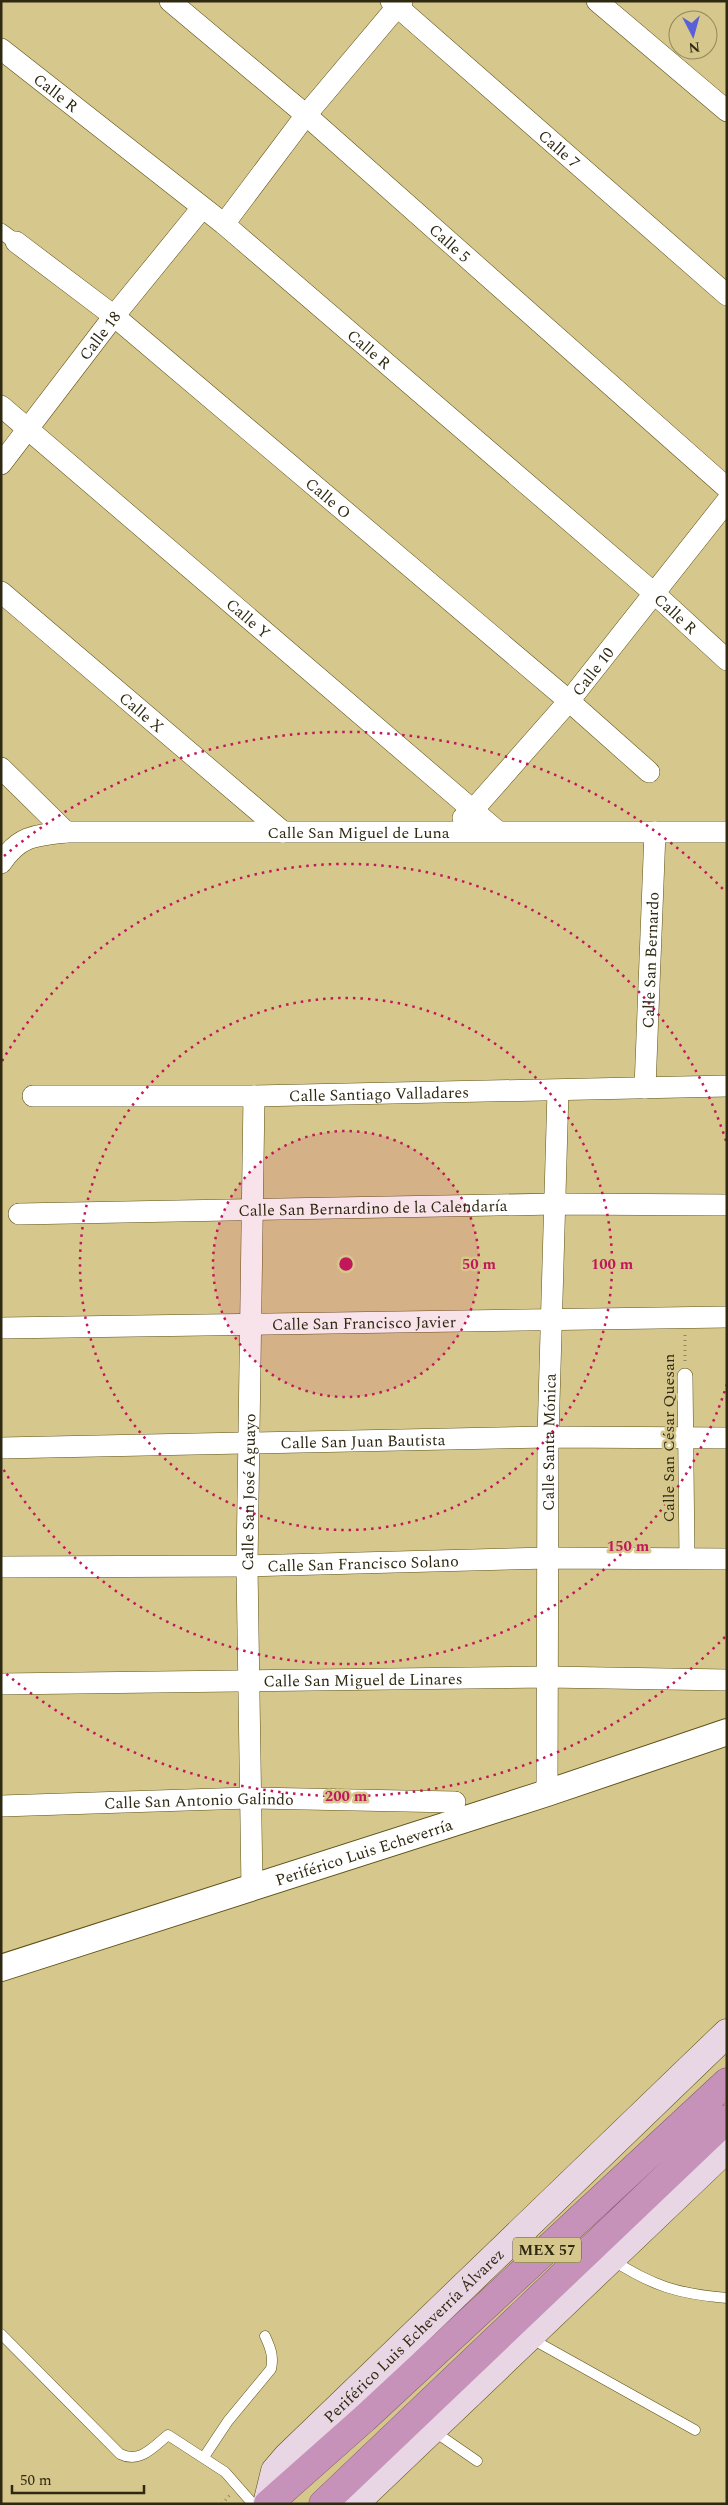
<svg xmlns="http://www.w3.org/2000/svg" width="728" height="2505" viewBox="0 0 728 2505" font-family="Spectral,serif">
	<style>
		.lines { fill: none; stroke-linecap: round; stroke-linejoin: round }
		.service-casing { stroke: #5f5116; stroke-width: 11 }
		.pedestrian-casing { stroke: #5f5116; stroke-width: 16 }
		.minor-casing { stroke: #5f5116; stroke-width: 22 }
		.tertiary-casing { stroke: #5f5116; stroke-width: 28 }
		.secondary-casing { stroke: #5f5116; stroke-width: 29 }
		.trunk-casing { stroke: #875c73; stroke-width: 29 }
		.path { stroke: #93875b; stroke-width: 3; stroke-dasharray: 1 4; stroke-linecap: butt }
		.service { stroke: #fff; stroke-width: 10 }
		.pedestrian { stroke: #fff; stroke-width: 15 }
		.minor { stroke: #fff; stroke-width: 21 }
		.tertiary { stroke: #fff; stroke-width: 26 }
		.secondary { stroke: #e9d6e5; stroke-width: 28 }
		.trunk { stroke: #c692ba; stroke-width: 28 }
		.ring { fill: none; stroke: #c2185b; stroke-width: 2.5; stroke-dasharray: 2.5 5 }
		.labels { text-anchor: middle; stroke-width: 5; stroke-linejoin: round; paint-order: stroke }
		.shield { fill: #d6c78d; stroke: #615836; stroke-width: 1 }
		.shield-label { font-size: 15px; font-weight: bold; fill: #2f2911 }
		.street-label { font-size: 16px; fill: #2f2911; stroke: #d6c78d }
		.centre { fill: #c2185b; stroke: #d6c78d; stroke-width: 2.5 }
		.ring-label { font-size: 15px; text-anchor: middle; font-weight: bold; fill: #c2185b; stroke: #d6c78d; stroke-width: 5; stroke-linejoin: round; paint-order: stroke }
	</style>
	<rect width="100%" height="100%" fill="#d6c78d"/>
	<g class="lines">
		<!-- service casing -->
		<g class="service-casing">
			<path id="service" d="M611 2259C652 2286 679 2294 727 2298
				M1 2334 120 2454C140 2464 153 2447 168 2435L225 2472 253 2504
				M530 2338 695 2430
				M432 2430 477 2461
				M204 2457 228 2421 271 2369C274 2356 270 2347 265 2336"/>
		</g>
		<!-- pedestrian casing -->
		<g class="pedestrian-casing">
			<path id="pedestrian" d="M1 231 16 242
				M685 1376 687 1559"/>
		</g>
		<!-- minor casing -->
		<g class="minor-casing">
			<g id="minor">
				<path id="s1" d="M170 1 306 115 727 488"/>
				<path id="s2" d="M391 1 727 295"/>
				<path d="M597 1 727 111"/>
				<path id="s3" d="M1 49 224 224 655 594 727 660"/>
				<path d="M224 224 306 115 402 1"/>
				<path id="s4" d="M16 242 114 316 569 701 649 772"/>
				<path id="s5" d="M1 406 496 830"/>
				<path id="s6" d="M1 464 114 316 202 208"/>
				<path id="s7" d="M1 592 283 832"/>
				<path d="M1 768 66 832"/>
				<path id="s8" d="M463 818 473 810 569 701 727 501"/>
				<path id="s9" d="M1 863C19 836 35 835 66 832H727"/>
				<path id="s10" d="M645 1088 655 832"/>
				<path id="s11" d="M33 1096H254L727 1086"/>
				<path id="s12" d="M19 1214 555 1204 727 1205"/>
				<path id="s13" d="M2 1328 727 1317"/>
				<path id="s14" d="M1 1448 548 1437 727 1438"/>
				<path id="s15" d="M1 1567 247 1566 549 1558 727 1559"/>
				<path id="s16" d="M1 1684 547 1677 727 1680"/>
				<path id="s17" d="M547 1793 548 1437 558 1091"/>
				<path id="s18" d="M1 1806 249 1798 455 1802"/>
				<path id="s19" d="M252 1887 247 1566 254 1096"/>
			</g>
		</g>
		<!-- tertiary casing -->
		<g class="tertiary-casing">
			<g id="tertiary">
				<path id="s20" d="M1 1968 547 1793 727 1732"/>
			</g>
		</g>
		<!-- secondary casing -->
		<g class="secondary-casing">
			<g id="secondary">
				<path id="s21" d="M267 2504 275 2471 287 2457 727 2033"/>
				<path d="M354 2504 727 2148"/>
			</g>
		</g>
		<!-- trunk casing -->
		<g class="trunk-casing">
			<path id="trunk" d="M268 2504 365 2418 727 2082
				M323 2504 727 2119"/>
		</g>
		<!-- path -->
		<path class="path" d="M685 1335V1361
			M222 2504 230 2495"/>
		<!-- service -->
		<use href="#service" class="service"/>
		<!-- pedestrian -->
		<use href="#pedestrian" class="pedestrian"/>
		<!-- minor -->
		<use href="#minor" class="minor"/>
		<!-- tertiary -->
		<use href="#tertiary" class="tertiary"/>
		<!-- secondary -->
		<use href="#secondary" class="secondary"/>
		<!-- trunk -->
		<use href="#trunk" class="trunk"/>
	</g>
	<!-- distance rings -->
	<circle cx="346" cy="1264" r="133" fill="#c2185b" fill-opacity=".12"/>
	<g class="ring">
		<circle cx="346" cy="1264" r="133"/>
		<circle cx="346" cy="1264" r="266"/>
		<path d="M727 1384A399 399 0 0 1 2 1467M2 1061A399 399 0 0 1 727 1144"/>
		<path d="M725 1637A532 532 0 0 1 4 1672M4 856A532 532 0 0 1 725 891"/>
	</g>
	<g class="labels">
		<!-- shield labels -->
		<rect class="shield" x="513" y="2237.5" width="68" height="25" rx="4"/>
		<g class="shield-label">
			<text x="547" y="2255">MEX 57</text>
		</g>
		<!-- street labels -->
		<g class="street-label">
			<text dy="6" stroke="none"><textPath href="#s3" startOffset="70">Calle R</textPath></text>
			<text dy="6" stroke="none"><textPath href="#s2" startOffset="224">Calle 7</textPath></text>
			<text dy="6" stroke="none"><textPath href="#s1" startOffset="370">Calle 5</textPath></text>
			<text dy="6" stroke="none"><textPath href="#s6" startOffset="162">Calle 18</textPath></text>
			<text dy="6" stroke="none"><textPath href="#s3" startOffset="475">Calle R</textPath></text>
			<text dy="6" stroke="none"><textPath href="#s4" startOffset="404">Calle O</textPath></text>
			<text dy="6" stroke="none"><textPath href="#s3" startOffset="880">Calle R</textPath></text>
			<text dy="6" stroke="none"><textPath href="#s5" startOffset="326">Calle Y</textPath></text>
			<text dy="6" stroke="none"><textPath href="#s8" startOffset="196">Calle 10</textPath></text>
			<text dy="6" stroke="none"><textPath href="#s7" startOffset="185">Calle X</textPath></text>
			<text dy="6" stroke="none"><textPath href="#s9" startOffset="368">Calle San Miguel de Luna</textPath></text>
			<text dy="6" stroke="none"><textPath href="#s10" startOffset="128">Calle San Bernardo</textPath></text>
			<text dy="6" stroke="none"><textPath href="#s11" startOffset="346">Calle Santiago Valladares</textPath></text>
			<text dy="6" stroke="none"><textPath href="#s12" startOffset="354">Calle San Bernardino de la Calendaría</textPath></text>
			<text dy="6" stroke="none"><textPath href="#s13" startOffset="362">Calle San Francisco Javier</textPath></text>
			<text transform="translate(668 1438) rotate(-90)" y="6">Calle San César Quesan</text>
			<text dy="6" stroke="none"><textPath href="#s14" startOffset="362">Calle San Juan Bautista</textPath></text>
			<text dy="6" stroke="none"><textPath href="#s17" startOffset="351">Calle Santa Mónica</textPath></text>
			<text dy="6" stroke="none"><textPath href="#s19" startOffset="395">Calle San José Aguayo</textPath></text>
			<text dy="6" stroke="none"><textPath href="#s15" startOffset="362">Calle San Francisco Solano</textPath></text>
			<text dy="6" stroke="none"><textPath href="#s16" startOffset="362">Calle San Miguel de Linares</textPath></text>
			<text dy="6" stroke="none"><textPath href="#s18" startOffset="198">Calle San Antonio Galindo</textPath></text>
			<text dy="6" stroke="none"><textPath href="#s20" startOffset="381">Periférico Luis Echeverría</textPath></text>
			<text dy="6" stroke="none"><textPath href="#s21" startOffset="228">Periférico Luis Echeverría Álvarez</textPath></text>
		</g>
	</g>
	<circle cx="346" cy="1264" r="8" class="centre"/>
	<g class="ring-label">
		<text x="479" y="1269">50 m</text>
		<text x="612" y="1269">100 m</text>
		<text x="628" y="1551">150 m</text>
		<text x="346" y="1801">200 m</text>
	</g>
	<!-- border -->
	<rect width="728" height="2505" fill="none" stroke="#2f2911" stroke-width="5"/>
	<!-- north arrow -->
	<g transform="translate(693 35) rotate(174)"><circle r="24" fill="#d6c78d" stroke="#93885b"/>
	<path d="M0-4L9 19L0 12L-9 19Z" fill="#5961d8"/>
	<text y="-8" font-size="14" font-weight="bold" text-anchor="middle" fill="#2f2911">N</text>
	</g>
	<!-- scale -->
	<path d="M12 2485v8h132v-8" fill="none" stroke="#2f2911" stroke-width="2.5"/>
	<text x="20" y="2485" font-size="15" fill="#2f2911" stroke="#d6c78d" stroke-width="4" paint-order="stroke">50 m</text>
</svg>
